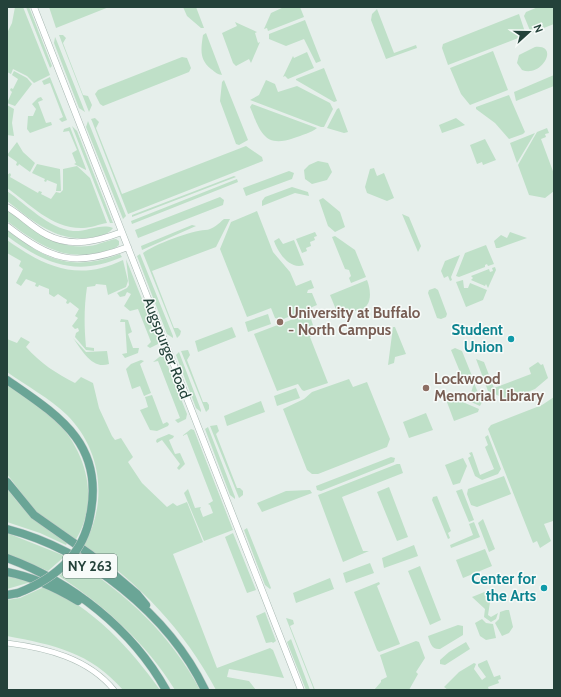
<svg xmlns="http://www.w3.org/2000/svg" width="561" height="697" viewBox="0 0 561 697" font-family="Cabin,sans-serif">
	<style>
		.green { fill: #bfe0c8 }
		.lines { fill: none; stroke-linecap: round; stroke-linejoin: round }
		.minor-casing { stroke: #a8b8b2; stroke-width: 6 }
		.tertiary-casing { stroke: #a8b8b2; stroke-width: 7 }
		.primary-casing { stroke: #c2cac8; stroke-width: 9 }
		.minor { stroke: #fff; stroke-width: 5 }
		.tertiary { stroke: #fff; stroke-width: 6 }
		.primary { stroke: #6aa596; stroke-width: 8 }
		.primary-bridge-casing { stroke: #c2cac8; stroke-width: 9; stroke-linecap: butt }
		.primary-bridge { stroke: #6aa596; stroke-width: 8 }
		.education-dot { fill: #8d6e63; stroke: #f7fbf9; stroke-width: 1.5 }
		.culture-dot { fill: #0f9aa8; stroke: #f7fbf9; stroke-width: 1.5 }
		.labels { text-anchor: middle; stroke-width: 3; stroke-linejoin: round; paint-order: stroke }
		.shield { fill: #f7fbf9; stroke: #637a73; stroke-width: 1 }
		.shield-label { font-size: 14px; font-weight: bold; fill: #24423a }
		.education-label { font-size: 15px; font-weight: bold; fill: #785e54; stroke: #f7fbf9; text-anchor: start }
		.culture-label { font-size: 15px; font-weight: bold; fill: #0d838f; stroke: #f7fbf9; text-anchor: end }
		.street-label { font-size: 15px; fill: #24423a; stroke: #f7fbf9 }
	</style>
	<rect width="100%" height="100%" fill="#e6efeb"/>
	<!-- green -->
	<path class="green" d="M15 7H23L50 75 34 83 27 76 13 69 11 74 7 72V33L12 23Z
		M26 7H29L52 66 50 68Z
		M49 7H109L56 28Z
		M183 7H196L204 28H201L187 16Z
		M284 7H300L304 17 268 31 267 28 264 29 271 13Z
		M538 7H554V24L531 33 524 16 526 12Z
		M377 9 394 53 416 45 417 48 386 59 371 20 372 14Z
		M519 14 526 35 448 65 442 48 443 44Z
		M305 20 321 61 316 63 304 39 286 46 269 39V34Z
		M235 22 257 32 255 33 258 43 260 42 251 63 249 59 236 66 233 63 222 33 237 26Z
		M206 33 222 75H223C218 75 215 72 211 69 199 59 201 49 203 35Z
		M59 35H63L66 38 63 43 83 95 88 96 92 105 89 112Z
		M55 37 56 39 85 112 79 108 54 43Z
		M535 47C560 44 542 78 522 70L517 63 519 55Z
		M493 51 508 90 470 105 461 94 450 68Z
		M307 52 314 68 288 79 285 76 283 77 293 56 294 58Z
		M182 57 187 58 191 68 189 72 103 106 100 104 95 94 98 90Z
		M324 68 337 101 334 102 296 80V79Z
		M14 71 27 78 32 84 15 106 7 103 12 92 10 90 11 88 13 89 18 79 12 75Z
		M554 75V86L516 101 514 92Z
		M50 77 67 120 62 122 59 119 63 117 50 83 44 85 42 81Z
		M224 80 248 140 239 145 236 144 220 101 222 82Z
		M266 80 275 84 278 92 297 86 330 103 333 109 324 127H321L250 100 259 95Z
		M509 95 525 132 523 134 509 139 495 123 476 109V107Z
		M41 97 43 100 38 102 46 123 51 122 52 125 30 133 27 129 28 116H33L36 109 32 104 38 98Z
		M252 104 317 128C311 133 302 135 294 138 264 149 260 131 250 107Z
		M7 105 14 109 12 123 14 136 7 135Z
		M339 108 348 132 344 133 327 128 337 109Z
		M95 118 99 122 96 128 122 194 246 146 262 157 263 161 128 214 92 121 91 119Z
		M456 118 465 125 442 133 439 125Z
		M88 121 126 216 123 219 86 127Z
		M72 126 77 131 113 223H110Z
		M70 127 86 169V170L74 164 76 163 72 153 77 150 69 131 63 132 64 129Z
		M547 128 549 133 545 134 546 137 541 139 554 174V191L545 198 529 195 518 165 537 132Z
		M535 133 517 163 510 143Z
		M485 139 496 160 483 165 482 162 477 164 470 145Z
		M17 142 23 152 35 163 30 172 19 164 18 166 16 165 17 162 7 155Z
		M318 161 328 163 332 172 327 180 312 184 305 179 304 170 309 165Z
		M37 164 60 169 61 191H56L57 184 47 180 46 182 44 181 45 179 32 173Z
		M77 166 90 178 107 223C99 224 91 228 83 228 52 229 30 204 7 188V175L10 173 11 175 10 177 38 193 39 191 42 192 41 194 51 199 56 192 60 193 63 190V169Z
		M374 168 377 176 384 173 394 198 387 201 367 193 365 187 370 169Z
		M289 171 294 173 292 179 246 196 243 188Z
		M234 176 236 177 132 217V215Z
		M237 179 238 182 132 224 131 221Z
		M292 187 308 192 309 196 295 193 262 206V201L265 197Z
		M7 191C27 205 48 228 73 231 86 232 101 223 113 228 109 234 101 236 94 237 58 244 33 221 7 201Z
		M220 197 224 200 223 205 138 238 135 230Z
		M323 198 340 212 345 227 335 232 328 226 319 200Z
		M7 210C32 229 56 250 89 246 99 245 107 240 116 239L119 241V245C114 250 103 252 96 253 60 261 34 241 7 221Z
		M257 211 273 252 290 272 296 286 311 280 314 288 308 290 307 293H312L317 305 281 320 275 318 271 308 247 317 220 249 231 222Z
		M402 214 409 217 421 246 418 252Z
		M224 219H230L216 247 152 271 174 328H178L181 331 180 335 177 338 143 253C153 245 193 230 205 230 213 230 219 223 224 219Z
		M192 225 196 226 142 250 141 246Z
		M7 230C46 260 71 272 120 254L122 257C77 277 44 264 7 236Z
		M315 232 317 236 314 237 315 240 310 242 311 246 306 248 307 251 302 253 296 239Z
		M510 232 527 238 499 248H496L494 241 501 235 507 238Z
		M335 236 355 250 366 277 351 283 349 278 351 276 349 270 345 269 332 237Z
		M279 238 283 244 294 240 304 265C290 270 278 253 274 241Z
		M7 240C45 267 78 282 123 260L128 281 126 287 108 295 106 285 96 284 95 286 87 287C84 307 84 326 86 347L94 348V351L86 350 75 337 76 333 79 331 78 328 75 329 72 326 78 318 75 316 79 309 70 302 68 304 66 303 67 300 58 294 54 297 49 294V289L39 285 38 287 35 286 36 283 26 279 21 286 16 283 23 269 19 266 21 261 7 253Z
		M486 245 494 264 488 266 487 264 485 265V267L459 277 456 276 465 253Z
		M140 254 173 336V338L167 334 137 256Z
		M460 255 451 277 452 280 450 281 448 276 444 278 441 271 445 261Z
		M126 259 158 339V344L150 348 147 346 151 342 138 309 130 311 124 306 131 294 127 292 125 296 120 297 117 293 127 288 129 285Z
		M495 267 496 270 488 288 486 284 485 286 471 280 473 278 471 276 489 269 490 272 493 271 492 268Z
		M367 280C371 290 373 307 359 310 354 312 346 310 340 309L337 312 330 295Z
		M463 280 464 288H468L470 283 487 290 483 300 466 307 456 282Z
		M435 288 438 290 447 314 446 317 441 319 437 318 428 293 429 290Z
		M309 313 314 328 311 329 313 335 310 337 328 383 304 391 302 390 298 384 277 391 254 334Z
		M268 314 271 324 248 332 245 322Z
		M121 319 128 320 132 332 128 334 133 348H139L138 353 125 358 122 354 127 353 125 322H120Z
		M232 327 236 337 198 352 195 341Z
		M393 327H395L406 354 395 357 394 363 388 365Z
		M21 337 30 342 26 347C40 363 57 374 75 383L81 377 93 383 99 408 112 436 115 440 121 438 133 457 128 462 142 483 167 507 173 503 177 506 187 502 203 542 173 554 217 668 270 648 273 650 284 678 229 669 227 677 249 681 256 690H216C184 630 140 584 84 545 108 503 102 450 67 415 49 398 27 386 7 372V339L17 343Z
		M73 338 86 352 107 351 109 364C92 370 82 350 73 338Z
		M455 348 462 351 472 376 469 382 465 384 451 350Z
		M188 350 190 355 187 360 203 402H207L209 405V409L206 412 181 351Z
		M179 352 201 410V412L196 408 176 355Z
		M163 354 187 414 186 419 178 423 175 420 180 418 158 361 153 362Z
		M476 359 484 362 494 388 531 374 529 368 538 362 541 365 543 364 548 378 535 389 508 400 488 391Z
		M141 360 144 361 140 364 151 393 144 396 140 386 132 389 126 369 131 364Z
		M349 379 353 387 367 382 390 439 387 447 318 474H312L307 470 283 409 304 399 312 392Z
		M474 383 482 402 480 406 464 399 470 396Z
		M7 385C21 394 38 403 50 414 85 447 102 498 75 541L34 510 7 474Z
		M296 388 300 398 277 406 274 396Z
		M444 394 479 409 478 412 454 421Z
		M152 395 163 424 167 422 169 424 168 426 157 431 150 430 140 410 148 407 145 397Z
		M554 397V524L553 521 544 524 551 541 540 548 537 541 533 543 488 429 491 425 542 405Z
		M261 401 265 412 227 426 224 416Z
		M426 413 433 430 409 438 403 422Z
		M217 425 219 431 216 434 237 488H240L243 491V495L239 498 210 426Z
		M208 427 235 497V499L230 495 205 429Z
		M191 429 194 430 233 530 204 541 184 493 188 489 195 508 201 507 200 509 203 517 213 513 210 505 208 504 213 501 187 434 182 436Z
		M169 434 174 436 173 438 169 440 175 454 180 453 185 464 179 470 177 468 180 464 162 440 157 443 156 441 157 439Z
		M488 435 501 469 498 474 482 480 475 476 468 458 471 456 469 453 472 452 480 475 494 469 485 447 488 445 485 437Z
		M391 457 395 458 394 462 321 491 317 490 316 486Z
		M463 458 467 466 460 483 453 485 445 465Z
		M397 464H400L403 473 342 497 363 551H369L343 562 318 495Z
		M504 476 511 494 477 507 471 505 467 494 468 489Z
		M389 487 408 537 397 541 377 492Z
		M7 488C23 512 44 528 67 543L66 545 40 533 7 522Z
		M462 489 474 520 469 522 456 491Z
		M310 490 312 493 262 512 257 503 286 491Z
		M437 496 451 531 448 533 450 538 448 539 432 500 433 497Z
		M483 519 495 549 489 552 478 523Z
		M474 522 480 537 451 548 450 545 473 535 469 524Z
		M247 528 271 588 270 589 265 585 244 530Z
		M7 533 65 556 48 571 7 554Z
		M233 533 256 590 247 593 225 537Z
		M414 545 418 556 384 568 382 558Z
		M485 549 492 566 463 578 456 560Z
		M74 561C126 593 171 635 200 690H175C146 643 105 606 59 576Z
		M370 563 374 573 346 583 343 573Z
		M420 566 441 620 430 625 408 571Z
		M7 575 31 582 7 589Z
		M330 578 334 589 296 603 293 593Z
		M379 582 380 584 377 586 400 644 379 652 377 650 354 592Z
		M44 587C92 606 131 649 160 690H123C90 652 54 645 7 636V600L20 598Z
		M492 589 488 615 491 617 498 613 496 619 491 622 484 617 485 609 472 597Z
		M506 610H509L513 627 509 633 502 636 495 623 499 619 500 612Z
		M265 612 276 641 273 643 272 642 266 643 256 616Z
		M286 618 293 620 294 624 290 626 315 690H314Z
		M482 619 486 623 493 624 496 638 486 640 480 636 475 623Z
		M458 625 463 626V635L440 649C432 650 430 643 428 636Z
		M291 639 310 690H306L287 642Z
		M416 641 419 642 425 658 416 672 418 674 409 690H374L381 682V680L387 677 380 655Z
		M466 642 470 649 445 665 440 664V660L449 652Z
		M487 660 494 677 500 675 501 679 498 680 499 683 488 687 489 690H448L444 687 459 672 474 663 476 664 474 669 482 680 486 677 478 666V664Z"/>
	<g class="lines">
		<!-- minor casing -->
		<g class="minor-casing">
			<path id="minor" d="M7 643C46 648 88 658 114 690"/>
		</g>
		<!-- tertiary casing -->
		<g class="tertiary-casing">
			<path id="tertiary" d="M34 7 301 690
				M7 207C21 215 33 228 47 235 72 248 98 241 122 232
				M7 226C51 260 74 268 128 247"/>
		</g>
		<!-- primary casing -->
		<g class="primary-casing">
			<path id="primary" d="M7 380C59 416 105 444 90 516
				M7 482 34 515 91 555 137 594 146 605
				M7 529C88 550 169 615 205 690
				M7 558C72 582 132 629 166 690
				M7 572C33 577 55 587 78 601
				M7 595 18 593"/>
		</g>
		<!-- minor -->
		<use href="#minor" class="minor"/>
		<!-- tertiary -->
		<use href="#tertiary" class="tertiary"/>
		<!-- primary -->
		<use href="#primary" class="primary"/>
		<!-- primary-bridge casing -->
		<g class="primary-bridge-casing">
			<path id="primary-bridge" d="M18 593C54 579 83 556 90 516"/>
		</g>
		<!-- primary-bridge -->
		<use href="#primary-bridge" class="primary-bridge"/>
	</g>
	<!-- markers -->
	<g class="education-dot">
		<circle cx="280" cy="322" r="4"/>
		<circle cx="426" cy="388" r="4"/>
	</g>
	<g class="culture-dot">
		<circle cx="511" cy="339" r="4"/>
		<circle cx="544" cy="588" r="4"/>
	</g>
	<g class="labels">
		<!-- shield labels -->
		<rect class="shield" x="63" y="554" width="54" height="24" rx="3"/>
		<g class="shield-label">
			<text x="90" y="571">NY 263</text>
		</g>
		<!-- education labels -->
		<g class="education-label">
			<text x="288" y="318">University at Buffalo<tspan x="288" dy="17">- North Campus</tspan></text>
			<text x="434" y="384">Lockwood<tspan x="434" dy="17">Memorial Library</tspan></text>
		</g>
		<!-- culture labels -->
		<g class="culture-label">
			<text x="503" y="335">Student<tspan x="503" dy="17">Union</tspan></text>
			<text x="536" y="584">Center for<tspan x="536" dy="17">the Arts</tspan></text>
		</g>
		<!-- street labels -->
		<g class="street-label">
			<text transform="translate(167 348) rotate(69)" y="5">Augspurger Road</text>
		</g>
	</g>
	<!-- border -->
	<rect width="561" height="697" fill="none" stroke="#24423a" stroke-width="16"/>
	<!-- north arrow -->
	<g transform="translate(529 32) rotate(69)" stroke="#f7fbf9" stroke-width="3" paint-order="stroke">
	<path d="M0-3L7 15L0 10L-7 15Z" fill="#24423a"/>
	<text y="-6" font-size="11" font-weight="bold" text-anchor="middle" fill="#24423a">N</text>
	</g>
</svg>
